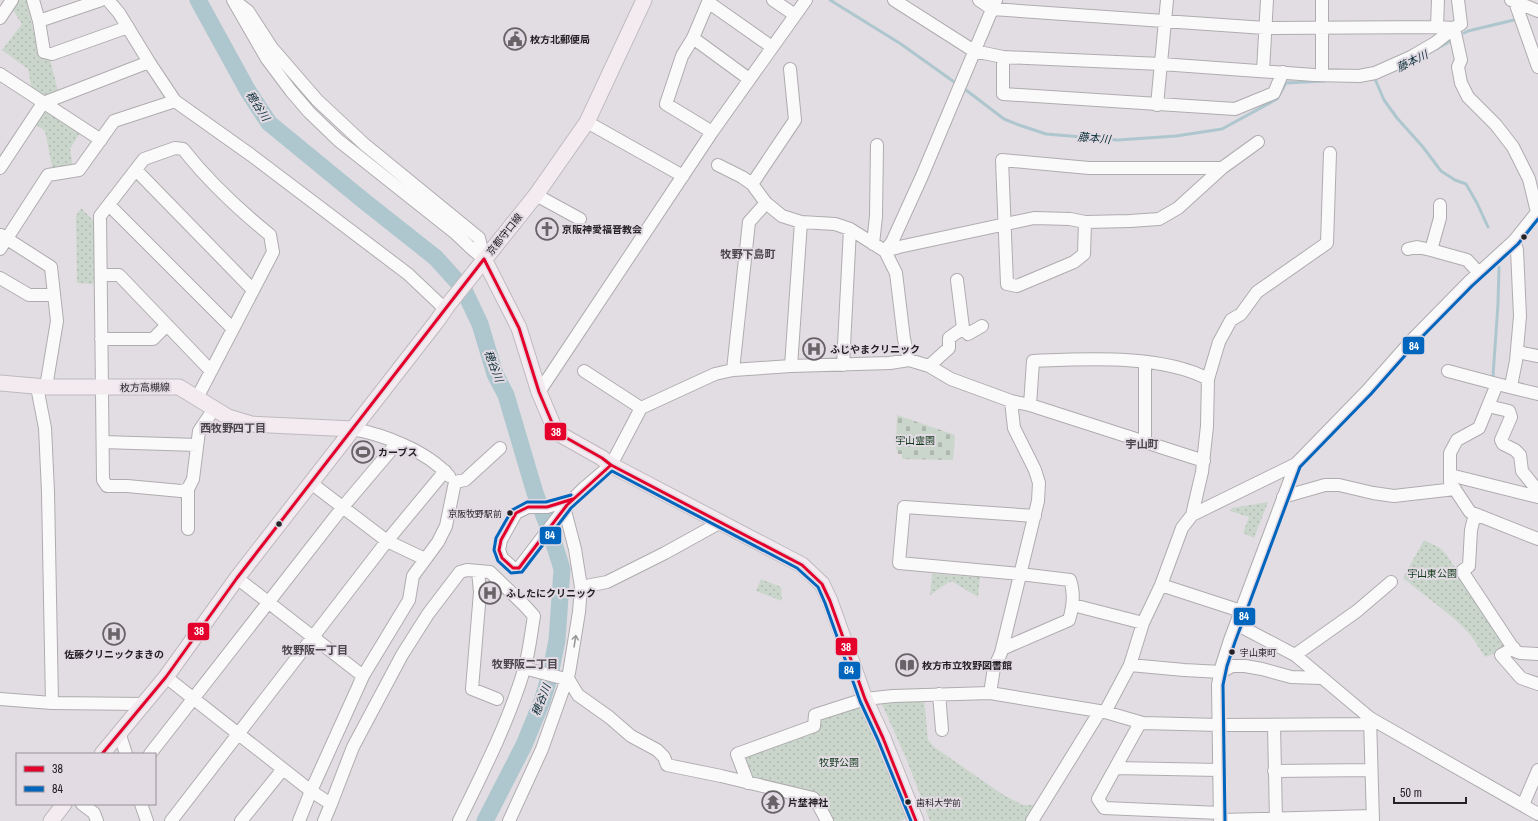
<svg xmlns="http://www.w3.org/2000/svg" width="1538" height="821" viewBox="0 0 1538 821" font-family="'Archivo Narrow','Noto Sans JP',sans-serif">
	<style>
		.cemetery { fill: url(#cemetery-stones) }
		.park { fill: url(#park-dots) }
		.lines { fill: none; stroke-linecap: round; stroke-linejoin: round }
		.stream { stroke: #aec7cf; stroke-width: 3 }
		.river { stroke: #aec7cf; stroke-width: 17 }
		.minor-casing { stroke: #afacaf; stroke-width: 14 }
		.major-casing { stroke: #bdbabd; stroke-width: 17 }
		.minor { stroke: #fbfafb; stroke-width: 12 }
		.major { stroke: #f3ebef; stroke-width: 15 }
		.bus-1-casing { stroke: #e3dbe4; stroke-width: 6 }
		.bus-2-casing { stroke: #e3dbe4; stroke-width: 6 }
		.bus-1 { stroke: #e4002b; stroke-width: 3 }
		.bus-2 { stroke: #0065bd; stroke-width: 3 }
		.oneway { stroke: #9b999b }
		.bus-dot { fill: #252225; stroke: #e3dbe4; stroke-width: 1.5 }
		.labels { text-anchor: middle; stroke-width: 4; stroke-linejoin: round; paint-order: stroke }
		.bus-label { font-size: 9px; fill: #252225; stroke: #e3dbe4; text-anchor: start }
		.poi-label { font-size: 10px; font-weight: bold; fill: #252225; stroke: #e3dbe4; text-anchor: start }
		.street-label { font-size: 10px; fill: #252225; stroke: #e3dbe4 }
		.park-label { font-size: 10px; fill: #113a1b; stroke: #e3dbe4 }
		.water-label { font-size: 11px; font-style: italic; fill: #0c3039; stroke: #e3dbe4 }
		.neighbourhood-label { font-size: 11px; font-weight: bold; fill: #4a444b; stroke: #e3dbe4 }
		.line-badge { stroke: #e3dbe4; stroke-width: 1.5 }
		.badge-label { font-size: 11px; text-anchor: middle; font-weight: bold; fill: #fff }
	</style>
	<defs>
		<pattern id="cemetery-stones" width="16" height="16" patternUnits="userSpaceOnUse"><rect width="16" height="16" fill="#cad6cb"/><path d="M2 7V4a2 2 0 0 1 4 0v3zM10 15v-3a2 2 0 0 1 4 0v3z" fill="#adb7ae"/></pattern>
		<pattern id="park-dots" width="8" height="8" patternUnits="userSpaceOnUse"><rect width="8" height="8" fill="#cad6cb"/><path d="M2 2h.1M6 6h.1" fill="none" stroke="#adb7ae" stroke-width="1.8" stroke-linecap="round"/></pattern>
	</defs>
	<rect width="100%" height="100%" fill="#e2dde2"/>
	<!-- cemetery -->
	<path class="cemetery" d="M897 415 955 435 953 460 902 459V454H898L896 447Z"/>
	<!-- park -->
	<path class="park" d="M16 0H26L40 56 50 59 58 91 40 96 32 90 28 69 2 50 22 24 11 7Z
		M44 111 50 112 81 131 70 149 73 167 53 171 45 131 35 124Z
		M81 208 94 221 95 284 77 283 76 216Z
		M1268 502 1254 538 1243 533 1249 517 1230 511 1232 508Z
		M1424 540 1440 548 1446 554 1509 648 1485 657 1470 634 1456 620 1403 578Z
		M932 574 980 577 978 597 953 582H949L930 595Z
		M761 579 781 587 782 601 756 591Z
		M924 698 928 740 934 747 1002 794 1023 805H1036L1026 821H930L906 758 881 702Z
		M861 705 907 818 900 821H832L818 797 749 778 741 758 819 720Z"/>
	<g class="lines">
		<!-- stream -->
		<path class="stream" d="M830 0 901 44 957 84
			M1464 33 1468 31 1514 20
			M1427 54 1449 42
			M1373 79H1375L1384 100 1397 118 1423 147 1441 171 1455 180 1466 184 1477 203 1488 227
			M962 87 1004 119 1019 125 1046 134 1118 140 1176 136 1222 129 1277 99 1286 83 1325 81
			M1493 376 1498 304 1499 267"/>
		<!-- river -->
		<path class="river" d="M198 0 248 91 269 123 364 201 436 258 463 288 480 324 495 374 506 395 535 493 550 531 562 569 557 640 550 675 542 701 524 745 485 821"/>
		<!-- minor casing -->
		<g class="minor-casing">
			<path id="minor" d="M33 0 39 21 44 52 52 54 128 27
				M108 0 119 13 149 62 175 101 251 155 408 274 445 309
				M233 0 267 59 291 91 309 112 338 140 454 232 471 248 484 259
				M709 0 693 38 682 56 666 104 712 132
				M773 0 795 15
				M894 0 974 51 1003 57V94L1235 109 1274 93 1283 72
				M979 0 992 9 1265 28 1437 27 1454 28
				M1322 0V74
				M1458 0 1461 24 1454 28 1461 60 1458 67 1461 83 1468 97 1496 125 1513 147 1529 179 1537 212
				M1511 0 1538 11
				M708 2 772 47
				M1515 2 1538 67
				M240 5 248 11 272 48 317 100 364 144 479 238 484 259
				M0 18 12 0
				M39 21 101 0
				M1437 27 1438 0
				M693 38 749 79
				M1003 57 1161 64 1314 75 1359 76 1375 73 1411 57 1435 43 1454 28
				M1263 71 1267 0
				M0 74 101 140
				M1157 105 1167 0
				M587 122 683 176
				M718 165 742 177 752 184 766 203 782 216 801 222 835 224 850 229 885 251 896 273 904 339 909 360
				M0 168 43 103 149 62
				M136 170 253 290
				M752 184 795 120 790 69
				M536 195 580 219
				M766 203 749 222 733 370 791 366 890 363 909 360 929 366 951 379 1011 401 1030 405 1204 461
				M109 205 233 329
				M1440 205V218L1431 250 1467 260 1479 273
				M1085 222 1084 254 1074 262 1017 286 1007 284 1002 160 1089 168H1222
				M1 235 51 267 57 321 46 387
				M873 244 876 216 877 145
				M0 249 48 175 79 170 114 121 175 101
				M1408 249 1417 247 1431 250
				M885 251 899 247 1034 218 1070 219 1085 222 1130 221 1159 219 1178 208 1222 168 1258 142
				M885 251 892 242 922 176 996 0
				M101 275H119L211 371
				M0 278 29 295H54
				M963 328 968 334 982 326
				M101 339H153L167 325
				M1517 352 1538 356
				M1145 362V442
				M843 365 850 229
				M791 366 801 222
				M929 366 949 348V338L963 328 957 280
				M584 371 641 408
				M1448 371 1497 384
				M1208 379 1219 342 1231 320 1241 314 1257 292 1327 243 1330 153
				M1511 386 1516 361 1520 316 1517 250 1514 241
				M37 387 45 428 48 492 52 703
				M539 392 712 132 806 0
				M1538 394 1497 384 1479 428 1457 440 1450 453V482L1470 512 1538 539
				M197 398 273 252 270 235C238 209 209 182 183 149L175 148 144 159 100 216 103 480 107 486H127L181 491 188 489 193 479 199 431 214 409
				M1030 405 1033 361C1084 359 1162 354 1208 379L1207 426 1202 472 1192 515
				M1488 406 1509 411 1511 417 1501 440 1503 444 1515 450 1520 455 1522 471 1538 491
				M353 429C385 435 427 451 449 476
				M103 442 197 445
				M1450 475 1538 497
				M455 482 465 480 500 448
				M311 483 387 541 425 559
				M1283 497 1325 485H1339L1373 493 1394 496 1455 489
				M573 499 547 507H528L516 513 501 540 499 550 502 558 513 568H519L567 505 584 488 611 465 641 408 715 374 733 370
				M1475 514 1471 530 1469 566 1462 571 1515 651 1520 653 1538 654
				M188 529V489
				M478 571 480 592 472 689 497 699
				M237 578 363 676
				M1161 585 1241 611
				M581 587 607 582 665 553 721 522
				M1073 605 1143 623
				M1236 624 1295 655 1370 718 1538 814
				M1514 648 1501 655 1521 678 1538 684
				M1002 649 1069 620C1073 607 1075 594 1070 580L1020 574 899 563 904 507 1035 516
				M1295 655 1357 611 1391 582
				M1130 665 1184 670 1221 672 1232 666H1245L1262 669 1291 677 1321 678
				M524 668 569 680 578 695 609 717 631 736 657 750 664 757 667 765 721 776 813 798 818 804 827 821
				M166 677 311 791 331 804 324 821
				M990 693 994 668 1001 653 1038 501 1039 483 1035 470 1014 428 1011 401
				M939 694 942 730
				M0 699 52 703 144 704
				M1105 712 1130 665 1143 623 1161 585 1182 528 1192 515 1296 464
				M1370 718 1373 821
				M1140 723 1098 799 1104 808 1220 813
				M1274 725 1276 821
				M119 732 126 754
				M150 754 342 508 397 443
				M1115 768 1219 770
				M1274 771 1371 770
				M748 783 737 754 814 726 815 715 865 699 893 696 990 693 1105 712 1143 723 1219 725 1370 724
				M82 804 94 813 97 821
				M141 804 147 821
				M331 804 353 747 402 655 428 614 460 572 467 570 490 572 525 606 534 616C531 634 529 653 524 670 508 723 483 772 459 821
				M1523 805 1538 770
				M1220 820 1372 816
				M171 821 387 541 445 471
				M241 821 283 769
				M299 821 311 791 363 676 409 600 413 576 438 542 446 526 455 482
				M509 821 542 749 569 673 579 612 581 587 575 549 563 503
				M1032 821 1100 711
				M1220 821 1218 685 1222 665 1230 640 1296 464 1367 391 1413 339 1469 282 1514 241 1538 211"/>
		</g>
		<!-- major casing -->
		<g class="major-casing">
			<path id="major" d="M484 259 519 328 539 392 556 432 602 458 611 465 802 565 822 584 830 601 865 699 883 738 916 821
				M0 383 46 387H179L228 417 251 424 353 429
				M102 754 166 677 237 578 437 321 448 305 536 195 587 122 644 0
				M51 821 64 804"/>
		</g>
		<!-- minor -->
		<use href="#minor" class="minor"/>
		<!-- major -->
		<use href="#major" class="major"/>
		<!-- bus-1 casing -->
		<g class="bus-1-casing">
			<path id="bus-1" d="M484 259 519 328 539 392 556 432 602 458 611 465 802 565 822 584 830 601 865 699 883 738 916 821
				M573 499 547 507H528L516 513 501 540 499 550 502 558 513 568H519L567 505 611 465
				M102 754 166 677 237 578 484 259"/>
		</g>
		<!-- bus-2 casing -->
		<g class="bus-2-casing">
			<path id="bus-2" d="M571 495 546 502H527L512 510 496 538 494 550 498 561 511 573 522 572 571 508 612 471 797 568 818 587 825 603 860 701 878 740 911 821
				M1225 821 1223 685 1227 666 1235 642 1300 467 1371 394 1417 342 1472 286 1518 244 1538 219"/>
		</g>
		<!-- bus-1 -->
		<use href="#bus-1" class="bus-1"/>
		<!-- bus-2 -->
		<use href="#bus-2" class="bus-2"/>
	</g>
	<!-- one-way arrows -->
	<defs><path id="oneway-shaft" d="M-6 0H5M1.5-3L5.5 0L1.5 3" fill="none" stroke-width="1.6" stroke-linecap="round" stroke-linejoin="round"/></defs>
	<use class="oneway" href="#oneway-shaft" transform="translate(575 641) rotate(-81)"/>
	<!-- icons -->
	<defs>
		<g id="civic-ring" transform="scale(1.15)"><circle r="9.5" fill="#e3dbe4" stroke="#676367" stroke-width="1.5"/><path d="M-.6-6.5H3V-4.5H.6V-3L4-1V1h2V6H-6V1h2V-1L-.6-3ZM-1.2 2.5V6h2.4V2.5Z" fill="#676367"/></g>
		<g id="church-ring" transform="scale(1.15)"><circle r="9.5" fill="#e3dbe4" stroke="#676367" stroke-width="1.5"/><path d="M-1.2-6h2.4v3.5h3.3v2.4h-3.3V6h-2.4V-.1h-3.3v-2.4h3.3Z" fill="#676367"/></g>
		<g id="hospital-ring" transform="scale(1.15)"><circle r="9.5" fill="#e3dbe4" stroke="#676367" stroke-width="1.5"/><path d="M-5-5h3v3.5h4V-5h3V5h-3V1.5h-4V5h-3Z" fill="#676367"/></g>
		<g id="stadium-ring" transform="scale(1.15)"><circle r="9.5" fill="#e3dbe4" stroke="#676367" stroke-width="1.5"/><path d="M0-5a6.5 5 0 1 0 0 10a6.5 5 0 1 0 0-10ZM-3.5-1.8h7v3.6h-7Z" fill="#676367"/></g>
		<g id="library-ring" transform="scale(1.15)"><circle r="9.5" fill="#e3dbe4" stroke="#676367" stroke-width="1.5"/><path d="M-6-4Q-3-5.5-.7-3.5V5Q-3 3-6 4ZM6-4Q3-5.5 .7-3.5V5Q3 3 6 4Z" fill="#676367"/></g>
		<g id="temple-ring" transform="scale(1.15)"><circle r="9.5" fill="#e3dbe4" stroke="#676367" stroke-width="1.5"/><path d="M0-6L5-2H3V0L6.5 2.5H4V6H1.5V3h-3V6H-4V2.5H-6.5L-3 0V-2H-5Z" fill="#676367"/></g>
	</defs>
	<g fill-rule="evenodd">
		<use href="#civic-ring" x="515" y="39"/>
		<use href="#church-ring" x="547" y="229"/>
		<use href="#hospital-ring" x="814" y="349"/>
		<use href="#stadium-ring" x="363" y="452"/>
		<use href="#hospital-ring" x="490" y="593"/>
		<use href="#hospital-ring" x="114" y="634"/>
		<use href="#library-ring" x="907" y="665"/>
		<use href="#temple-ring" x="773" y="802"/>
	</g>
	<!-- markers -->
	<g class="bus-dot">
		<circle cx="1524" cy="237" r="3.5"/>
		<circle cx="510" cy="513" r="3.5"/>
		<circle cx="279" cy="524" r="3.5"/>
		<circle cx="1232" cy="652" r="3.5"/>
		<circle cx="908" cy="802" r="3.5"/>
	</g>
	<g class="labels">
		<!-- bus labels -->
		<g class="bus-label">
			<text x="502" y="517" text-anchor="end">京阪牧野駅前</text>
			<text x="1240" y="656">宇山東町</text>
			<text x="916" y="806">歯科大学前</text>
		</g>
		<!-- poi labels -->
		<g class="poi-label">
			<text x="530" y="43">枚方北郵便局</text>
			<text x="562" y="233">京阪神愛福音教会</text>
			<text x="830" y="353">ふじやまクリニック</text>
			<text x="378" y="456">カーブス</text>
			<text x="506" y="597">ふしたにクリニック</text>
			<text x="114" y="658" text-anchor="middle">佐藤クリニックまきの</text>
			<text x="922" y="669">枚方市立牧野図書館</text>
			<text x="788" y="806">片埜神社</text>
		</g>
		<!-- street labels -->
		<g class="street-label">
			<text transform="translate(504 234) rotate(-51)" y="4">京都守口線</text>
			<text transform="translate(145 387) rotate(-1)" y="4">枚方高槻線</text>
		</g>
		<!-- park labels -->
		<g class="park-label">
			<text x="915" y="444">宇山霊園</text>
			<text x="1432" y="577">宇山東公園</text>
			<text x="839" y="766">牧野公園</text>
		</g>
		<!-- water labels -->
		<g class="water-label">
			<text transform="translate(1412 61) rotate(-26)" y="4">藤本川</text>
			<text transform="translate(258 106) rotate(57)" y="4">穂谷川</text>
			<text transform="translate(1094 138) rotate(5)" y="4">藤本川</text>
			<text transform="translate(494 366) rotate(69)" y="4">穂谷川</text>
			<text transform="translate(541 700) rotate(-69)" y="4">穂谷川</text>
		</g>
		<!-- neighbourhood labels -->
		<g class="neighbourhood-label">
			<text x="748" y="258">牧野下島町</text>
			<text x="233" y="432">西牧野四丁目</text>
			<text x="1142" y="448">宇山町</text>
			<text x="315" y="654">牧野阪一丁目</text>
			<text x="525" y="668">牧野阪二丁目</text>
		</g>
	</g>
	<g class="line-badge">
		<rect x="1402" y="336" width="23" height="19" rx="4" fill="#0065bd"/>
		<rect x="544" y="422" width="23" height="19" rx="4" fill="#e4002b"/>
		<rect x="539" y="526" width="23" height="19" rx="4" fill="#0065bd"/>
		<rect x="1233" y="607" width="23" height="19" rx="4" fill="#0065bd"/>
		<rect x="187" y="622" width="23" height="19" rx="4" fill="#e4002b"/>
		<rect x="835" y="637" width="23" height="19" rx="4" fill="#e4002b"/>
		<rect x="838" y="661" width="23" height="19" rx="4" fill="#0065bd"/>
	</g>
	<g class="badge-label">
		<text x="1414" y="350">84</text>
		<text x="556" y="436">38</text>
		<text x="550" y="539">84</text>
		<text x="1244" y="620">84</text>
		<text x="199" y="635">38</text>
		<text x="846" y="651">38</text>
		<text x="849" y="674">84</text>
	</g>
	<!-- legend -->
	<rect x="16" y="753" width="140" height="52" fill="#e3dbe4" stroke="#979198"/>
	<rect x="24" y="766" width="20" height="6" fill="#e4002b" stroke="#979198"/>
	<text x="52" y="773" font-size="12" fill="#252225">38</text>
	<rect x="24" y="786" width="20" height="6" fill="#0065bd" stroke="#979198"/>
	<text x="52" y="793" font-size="12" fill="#252225">84</text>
	<!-- scale -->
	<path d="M1394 797v6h72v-6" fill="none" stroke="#252225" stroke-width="2"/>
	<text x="1400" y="797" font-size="12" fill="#252225" stroke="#e3dbe4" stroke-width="3" paint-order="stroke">50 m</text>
</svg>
